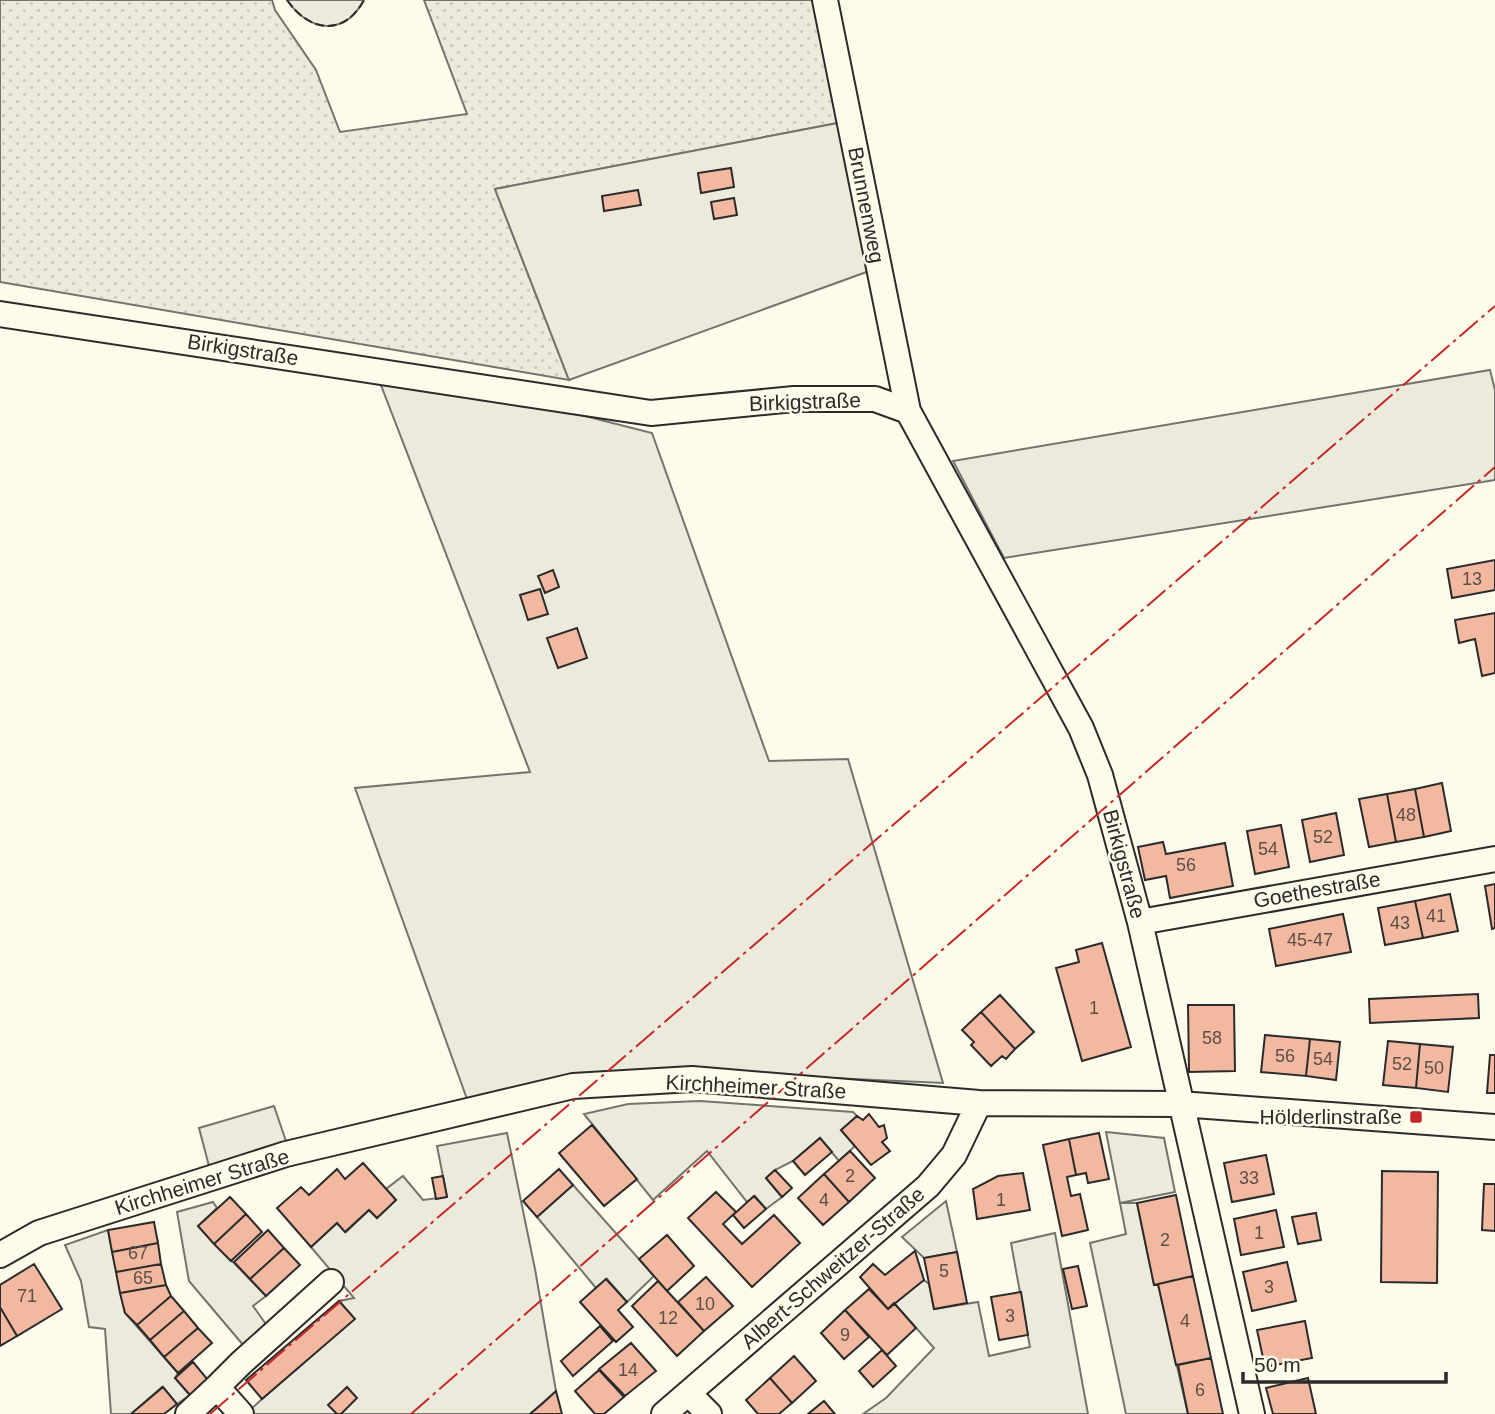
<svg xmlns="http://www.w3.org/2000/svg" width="1495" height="1414" viewBox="0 0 1495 1414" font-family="Helvetica,sans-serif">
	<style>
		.grass { fill: url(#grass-dots); stroke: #74746e; stroke-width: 2 }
		.garden { fill: #ecebdb; stroke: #74746e; stroke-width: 2 }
		.parking { fill: #eceadb; stroke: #74746e; stroke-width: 2 }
		.building { fill: #f2b8a0; stroke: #2b2b2b; stroke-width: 2 }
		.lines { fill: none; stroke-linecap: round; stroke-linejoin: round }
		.street-casing { stroke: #2b2b2b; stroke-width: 28 }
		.street { stroke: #fdfbea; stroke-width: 24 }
		.fence { stroke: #2b2b2b; stroke-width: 2; stroke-dasharray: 9 3.5; stroke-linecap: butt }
		.power { stroke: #c62828; stroke-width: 2; stroke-dasharray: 24 5 3.5 5; stroke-linecap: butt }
		.poi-dot { fill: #c62828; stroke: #fdfbea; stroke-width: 2.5 }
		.labels { text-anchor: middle; stroke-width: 5; stroke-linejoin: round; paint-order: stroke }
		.number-label { font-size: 18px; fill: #5d4e48 }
		.street-label { font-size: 21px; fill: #2b2b2b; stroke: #fdfbea }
		.poi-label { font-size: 21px; fill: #2b2b2b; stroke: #fdfbea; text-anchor: end }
	</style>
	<defs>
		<pattern id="grass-dots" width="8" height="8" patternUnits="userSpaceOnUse" patternTransform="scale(1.75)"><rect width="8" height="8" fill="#ecebdb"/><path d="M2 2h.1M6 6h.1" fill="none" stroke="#cbcabc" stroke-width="1.8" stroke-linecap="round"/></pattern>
	</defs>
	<rect width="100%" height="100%" fill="#fdfbea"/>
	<!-- grass -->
	<path class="grass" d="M0 0H272L275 10 316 70 340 132 467 114 424 0H817L843 122 495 189 569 380 0 282Z"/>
	<!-- garden -->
	<path class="garden" d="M287 0H364C344 37 309 32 287 0Z
		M843 122 872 270 569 380 495 189Z
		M1490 370 1495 390V480L1004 558 953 461Z
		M379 380 581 415 652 433 769 761 848 759 943 1083 763 1075 467 1099 355 788 530 772Z
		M700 1101 853 1112 857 1116 841 1130 855 1146 839 1161 820 1138 793 1161 775 1170 766 1178 782 1197 766 1209 755 1196 747 1202 707 1151 653 1200 584 1114 628 1104Z
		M507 1133 535 1269 556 1391 530 1414H254L250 1410 262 1399 354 1319 339 1301 354 1298 311 1247 337 1223 346 1232 369 1210 377 1218 396 1200 386 1189 403 1176 423 1200 447 1197 437 1146Z
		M573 1185 654 1276 627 1302 607 1279 596 1288 537 1217Z
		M946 1201 957 1252 924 1258 902 1237Z
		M213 1202 217 1208 198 1226 266 1296 253 1306 268 1327 244 1346 189 1281 177 1212Z
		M1120 1203H1137L1154 1284H1158L1188 1414H1126L1090 1243 1126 1234Z
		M108 1230 125 1313 178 1373 175 1378 190 1395 177 1404 162 1387 131 1414H111L105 1329 89 1327 81 1281 65 1245Z
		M1055 1233 1088 1414H863L886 1398 934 1348 894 1303 924 1280 929 1284 934 1309 978 1302 989 1356 1030 1347 1011 1243Z"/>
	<!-- parking -->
	<path class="parking" d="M274 1106 287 1144 209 1166 199 1128Z
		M1106 1132 1164 1138 1175 1192 1120 1203Z"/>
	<!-- building -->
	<path class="building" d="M731 168 734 187 701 193 698 173Z
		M638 190 641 205 604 211 602 196Z
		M734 198 737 215 714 219 711 202Z
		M1495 560V590L1452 598 1447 569Z
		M553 570 559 587 545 593 538 576Z
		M540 589 548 614 528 620 520 595Z
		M1495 613V673L1482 676 1475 639 1459 643 1455 620Z
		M577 628 587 658 558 668 547 638Z
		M1442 783 1451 831 1424 837 1415 789Z
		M1415 789 1424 837 1396 842 1387 794Z
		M1387 794 1396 842 1369 847 1359 799Z
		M1336 813 1344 855 1310 862 1302 820Z
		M1281 825 1289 867 1255 874 1247 831Z
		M1163 842 1166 854 1225 843 1233 886 1170 898 1166 876 1145 880 1138 847Z
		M1495 884V928L1492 929 1485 886Z
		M1450 894 1458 931 1423 938 1415 901Z
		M1415 901 1423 938 1385 945 1378 908Z
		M1343 914 1351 952 1276 966 1269 929Z
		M1102 943 1131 1047 1082 1061 1056 968 1079 962 1076 950Z
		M1478 994 1479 1018 1370 1023 1369 999Z
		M1000 995 1034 1032 1015 1049 981 1012Z
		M1188 1005H1234L1235 1071 1189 1072Z
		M981 1012 1015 1049 1006 1059 1002 1056 991 1066 971 1045 974 1042 962 1030Z
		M1265 1035 1310 1039 1306 1076 1261 1072Z
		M1310 1039 1340 1042 1336 1080 1306 1076Z
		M1388 1041 1420 1044 1416 1088 1383 1085Z
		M1420 1044 1453 1047 1448 1092 1416 1088Z
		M1490 1055H1495V1093H1487Z
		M869 1114 879 1127 884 1125 887 1138 882 1142 890 1151 871 1165 841 1130 857 1116 863 1120Z
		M592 1125 637 1179 604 1206 559 1153Z
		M1099 1133 1109 1179 1088 1183 1086 1173 1076 1175 1069 1139Z
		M820 1138 832 1152 805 1175 793 1161Z
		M1069 1139 1076 1175 1067 1177 1071 1196 1080 1194 1088 1230 1062 1236 1043 1145Z
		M850 1151 875 1178 849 1202 824 1174Z
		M1266 1155 1274 1194 1232 1202 1224 1163Z
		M363 1163 396 1200 377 1218 369 1210 345 1232 337 1223 311 1247 277 1208 301 1187 309 1195 337 1169 345 1179Z
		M559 1169 573 1185 537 1217 523 1201Z
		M775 1170 792 1188 782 1197 766 1178Z
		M1382 1171 1438 1172 1437 1283 1381 1282Z
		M1023 1173 1030 1210 977 1219 973 1189 998 1176Z
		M824 1174 849 1202 823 1225 798 1198Z
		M443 1176 447 1197 436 1199 432 1178Z
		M1484 1184H1495V1231L1482 1230Z
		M716 1192 736 1212 723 1224 742 1244 774 1215 800 1243 752 1287 688 1218Z
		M1176 1195 1193 1276 1154 1285 1137 1203Z
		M754 1196 766 1209 744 1228 733 1215Z
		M230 1197 246 1214 214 1244 198 1226Z
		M1276 1210 1284 1247 1241 1255 1234 1219Z
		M1316 1213 1321 1240 1298 1244 1292 1217Z
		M246 1214 262 1232 231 1261 214 1244Z
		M154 1222 158 1243 112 1252 108 1230Z
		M268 1230 284 1248 250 1279 234 1262Z
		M667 1235 694 1266 667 1291 639 1259Z
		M158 1243 161 1264 116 1272 112 1252Z
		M284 1248 300 1265 266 1296 250 1279Z
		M915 1251 924 1280 888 1309 860 1277 873 1264 885 1275Z
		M957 1252 967 1303 934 1309 924 1258Z
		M1287 1262 1296 1301 1252 1311 1243 1272Z
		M34 1264 62 1309 17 1336 0 1307V1285Z
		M161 1264 166 1285 120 1293 116 1272Z
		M1078 1266 1087 1306 1072 1309 1063 1269Z
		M1193 1276 1211 1358 1176 1365 1158 1284Z
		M706 1277 733 1306 704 1331 678 1302Z
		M606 1279 627 1302 618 1310 633 1327 616 1342 580 1302Z
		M658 1281 704 1331 677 1356 632 1306Z
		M166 1285 171 1296 137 1325 125 1313 120 1293Z
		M869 1289 888 1309 894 1303 916 1328 887 1355 845 1310Z
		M1021 1292 1028 1335 999 1340 991 1297Z
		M171 1296 184 1311 150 1340 137 1325Z
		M339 1301 355 1319 262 1399 246 1380Z
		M0 1307 17 1336 0 1346Z
		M845 1310 869 1337 844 1359 821 1333Z
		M184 1311 198 1328 164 1357 150 1340Z
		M1305 1321 1312 1358 1265 1367 1257 1330Z
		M600 1326 613 1341 573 1376 561 1361Z
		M198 1328 212 1343 178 1373 164 1357Z
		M631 1343 656 1371 625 1396 599 1369Z
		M882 1350 896 1366 873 1387 859 1371Z
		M794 1356 816 1381 792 1403 770 1378Z
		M1211 1358 1223 1414H1188L1178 1365Z
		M193 1362 208 1380 190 1395 175 1378Z
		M599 1370 624 1397 604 1414H595L575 1391Z
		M770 1378 792 1403 779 1414H758L746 1400Z
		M1308 1378 1316 1414H1273L1266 1388Z
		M163 1387 177 1404 164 1414H131Z
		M347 1387 357 1398 341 1414H337L328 1405Z
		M556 1391 562 1414H530L542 1404Z
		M824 1401 835 1414H808Z"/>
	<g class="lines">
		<!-- street casing -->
		<g class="street-casing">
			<path id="street" d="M825 0 908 411 1081 728 1100 775 1140 922 1252 1414
				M0 314 651 413 794 399H875L908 411
				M1140 922 1495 859
				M0 1255 39 1233 286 1154 573 1086 692 1079 979 1103 1180 1104 1495 1127
				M689 1394 709 1414
				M188 1414 217 1387
				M241 1414 217 1387 241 1363 331 1282
				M664 1414 928 1186 954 1155 979 1103"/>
		</g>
		<!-- street -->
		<use href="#street" class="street"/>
		<!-- fence -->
		<path class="fence" d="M287 0C309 32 344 37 364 0"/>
		<!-- power -->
		<path class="power" d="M210 1414 1495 306
			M411 1414 1495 467"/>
	</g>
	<!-- markers -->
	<rect class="poi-dot" x="1409" y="1110" width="14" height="14" rx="3.5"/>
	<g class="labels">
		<!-- number labels -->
		<g class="number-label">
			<text x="1472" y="585">13</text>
			<text x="1406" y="821">48</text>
			<text x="1323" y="843">52</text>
			<text x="1268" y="855">54</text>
			<text x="1186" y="871">56</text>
			<text x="1436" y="922">41</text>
			<text x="1400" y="929">43</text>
			<text x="1310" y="946">45-47</text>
			<text x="1094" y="1014">1</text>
			<text x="1212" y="1044">58</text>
			<text x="1285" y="1062">56</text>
			<text x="1323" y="1065">54</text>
			<text x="1402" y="1070">52</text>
			<text x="1434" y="1074">50</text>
			<text x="850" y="1182">2</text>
			<text x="1249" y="1184">33</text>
			<text x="824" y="1206">4</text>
			<text x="1001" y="1206">1</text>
			<text x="1259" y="1239">1</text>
			<text x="1165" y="1246">2</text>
			<text x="138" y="1259">67</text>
			<text x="944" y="1277">5</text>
			<text x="143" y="1284">65</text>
			<text x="1269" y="1293">3</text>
			<text x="27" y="1302">71</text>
			<text x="705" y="1310">10</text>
			<text x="1010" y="1322">3</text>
			<text x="668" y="1324">12</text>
			<text x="1185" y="1327">4</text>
			<text x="845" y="1341">9</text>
			<text x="628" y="1376">14</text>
			<text x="1200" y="1396">6</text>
		</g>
		<!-- street labels -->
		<g class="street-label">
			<text transform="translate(866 205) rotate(79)" y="7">Brunnenweg</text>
			<text transform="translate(243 350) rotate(9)" y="7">Birkigstraße</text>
			<text transform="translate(805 402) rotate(-2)" y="7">Birkigstraße</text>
			<text transform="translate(1124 864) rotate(75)" y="7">Birkigstraße</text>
			<text transform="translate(1317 890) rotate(-10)" y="7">Goethestraße</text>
			<text transform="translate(756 1087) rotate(3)" y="7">Kirchheimer Straße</text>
			<text transform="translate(202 1182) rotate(-17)" y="7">Kirchheimer Straße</text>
			<text transform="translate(833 1268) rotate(-41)" y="7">Albert-Schweitzer-Straße</text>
		</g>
		<!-- poi labels -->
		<g class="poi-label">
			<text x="1402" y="1124">Hölderlinstraße</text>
		</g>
	</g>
	<!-- scale -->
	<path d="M1243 1372v10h203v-10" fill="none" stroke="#2b2b2b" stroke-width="3.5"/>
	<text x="1254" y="1372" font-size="21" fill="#2b2b2b" stroke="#fdfbea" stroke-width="5" paint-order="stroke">50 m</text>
</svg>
